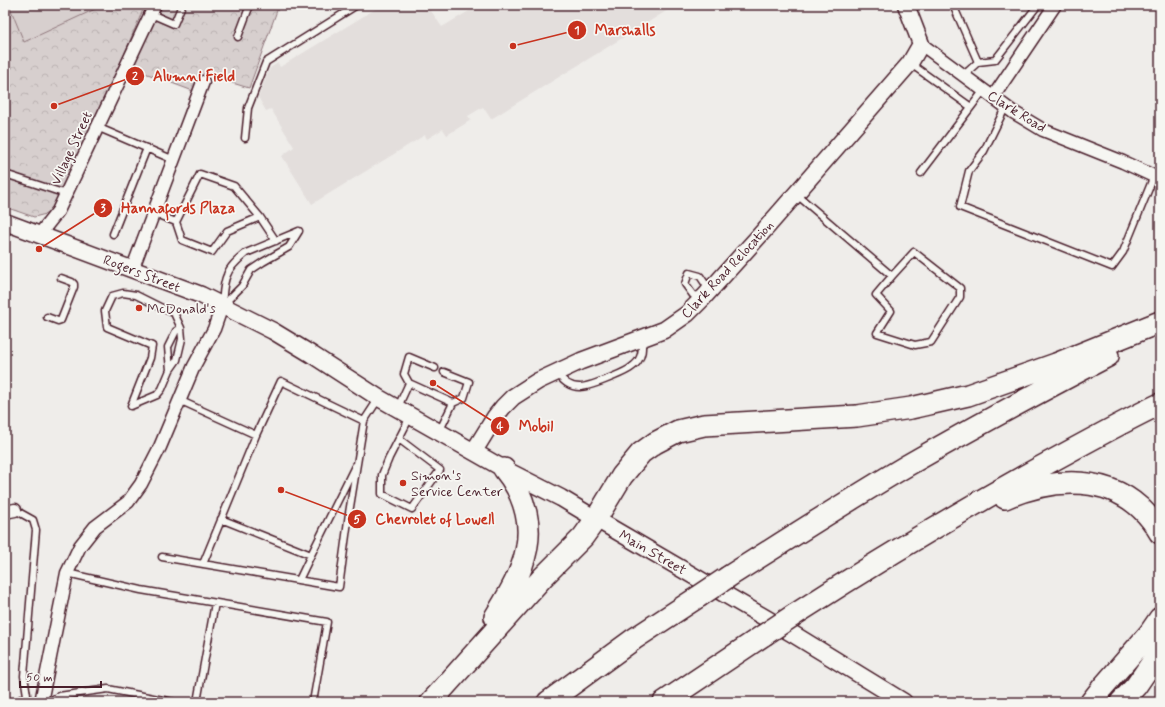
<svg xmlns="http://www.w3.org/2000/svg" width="1165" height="707" viewBox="0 0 1165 707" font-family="Mynerve,sans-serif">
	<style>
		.built { fill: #e3dedc }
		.park { fill: url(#park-crowns); stroke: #90777c }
		.pitch { fill: #d7cfce; stroke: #90777c }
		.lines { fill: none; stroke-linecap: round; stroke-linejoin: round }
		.lane-casing { stroke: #4a1f2b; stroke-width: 9 }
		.street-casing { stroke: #4a1f2b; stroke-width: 15 }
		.secondary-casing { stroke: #4a1f2b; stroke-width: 19 }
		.highway-casing { stroke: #4a1f2b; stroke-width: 24 }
		.lane { stroke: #f6f6f2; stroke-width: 6 }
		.street { stroke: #f6f6f2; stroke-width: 12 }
		.secondary { stroke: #f6f6f2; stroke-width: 16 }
		.highway { stroke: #f6f6f2; stroke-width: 21 }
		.highway-bridge-casing { stroke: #4a1f2b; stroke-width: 24; stroke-linecap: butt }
		.highway-bridge { stroke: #f6f6f2; stroke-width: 21 }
		.poi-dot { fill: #c8321e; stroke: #f6f6f2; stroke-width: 1.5 }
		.labels { text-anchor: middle; stroke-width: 3.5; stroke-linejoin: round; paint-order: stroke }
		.street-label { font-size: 14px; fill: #4a1f2b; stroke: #f6f6f2 }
		.poi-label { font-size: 14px; fill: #4a1f2b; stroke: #f6f6f2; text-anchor: start }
		.leader { fill: none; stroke: #c8321e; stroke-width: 1.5 }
		.callout-dot { fill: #c8321e; stroke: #f6f6f2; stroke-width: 1.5 }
		.mark-label { font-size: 12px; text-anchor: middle; font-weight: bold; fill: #fff }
		.callout-label { font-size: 15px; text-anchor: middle; font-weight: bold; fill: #c8321e; stroke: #f6f6f2; stroke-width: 3.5; stroke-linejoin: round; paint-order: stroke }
	</style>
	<defs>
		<pattern id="park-crowns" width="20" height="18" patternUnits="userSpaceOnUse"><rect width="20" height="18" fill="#d7cfce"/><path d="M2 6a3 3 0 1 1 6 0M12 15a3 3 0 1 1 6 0" fill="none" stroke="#bab1b1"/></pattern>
	</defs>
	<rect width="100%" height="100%" fill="#efedea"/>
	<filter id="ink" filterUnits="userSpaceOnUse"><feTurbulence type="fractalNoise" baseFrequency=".025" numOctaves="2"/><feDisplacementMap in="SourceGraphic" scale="8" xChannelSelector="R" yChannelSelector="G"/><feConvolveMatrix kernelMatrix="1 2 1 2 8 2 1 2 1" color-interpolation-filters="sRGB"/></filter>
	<g filter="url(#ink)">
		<!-- built -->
		<path class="built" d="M382 5H427L442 27 479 5H676L491 119 483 107 468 116 471 120 447 135 443 129 427 139 425 135 312 204 282 156 294 147 271 109 266 111 258 97 270 68 278 63 280 67Z"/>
		<!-- park -->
		<path class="park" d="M5 5H145L58 211 34 217 5 207Z
			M160 5H279L249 88 206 75 193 91 129 67Z"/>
		<!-- pitch -->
		<path class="pitch" d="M9 5H104L24 42Z"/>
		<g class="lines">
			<!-- lane casing -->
			<g class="lane-casing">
				<path id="lane" d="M953 5 978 62 964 75
					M151 14 174 24 182 5
					M238 37 250 5
					M978 62 995 60 1038 5
					M911 64 971 107
					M1006 106 984 151 969 171 960 207 1112 267 1123 252 1154 176
					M97 127 174 160
					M245 138 248 108 266 62 357 5
					M921 173 984 90
					M5 174 66 194
					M796 194 892 276 914 252 960 288V297L931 342 915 345 877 333 891 311 876 295 892 276
					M153 213 176 222 182 240 212 252 227 231 260 217 276 241
					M176 222 200 174 234 186 260 217
					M113 234 147 148
					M689 273 700 276 706 285 704 297 693 295 685 284Z
					M123 293 136 295 162 308 174 313 181 328 182 339 177 360 170 370 162 389 157 395 131 406 150 358 152 346 107 327 105 311 112 296Z
					M222 305C223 296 223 283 227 275 230 266 239 259 246 253L299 231
					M223 305 242 286 251 270 263 262 289 247 299 231
					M47 317 58 321 61 320 74 287V284L72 282 61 278
					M170 370 168 347 176 331 181 328
					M444 372 469 382 464 398 453 403
					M558 373C562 381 570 387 580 387 589 387 621 374 629 369 632 367 636 364 638 361 643 354 642 347 642 340
					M409 383 404 374 409 357 435 368
					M179 400 256 435
					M398 407 409 383 453 403 439 432
					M399 439 440 470 412 509 382 494V475L389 458 410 417
					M15 510 33 520 36 530 24 676 27 695 17 702
					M221 519 311 555 355 466
					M162 557 339 587 349 513 364 421 379 398
					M203 564 256 435 281 381 364 421
					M67 573 141 590 327 622 313 702
					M299 580 311 555
					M48 702 59 696 108 689 173 702
					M197 702 215 603"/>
			</g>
			<!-- street casing -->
			<g class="street-casing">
				<path id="street" d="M921 44 1013 112 1043 130 1123 162 1160 179
					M993 97 1055 5
					M39 235 58 211 155 5
					M132 270 203 82
					M5 512 15 510
					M41 702 67 573 80 546 95 527 128 502 141 484 160 447 194 366 214 329 222 306"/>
			</g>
			<!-- secondary casing -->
			<g class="secondary-casing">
				<path id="secondary" d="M5 222 201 295 273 331 311 354 379 398 504 469 561 498 596 519 793 634 904 702
					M474 451 495 417 503 407 513 397 538 381 581 361 664 330 687 314 704 297 760 235 910 63 921 44 906 5"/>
			</g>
			<!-- highway casing -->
			<g class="highway-casing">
				<path id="highway" d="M1005 498C1061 474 1126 474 1160 533
					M728 577C788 539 847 501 908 465 974 427 1041 391 1108 356
					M794 615C873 564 954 515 1037 469 1078 447 1118 424 1160 404
					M495 617C515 585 535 551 526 513 522 496 515 482 504 469
					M431 702 543 577 583 537 596 519 622 476 641 453 655 443 678 431 704 425 857 416 911 408 968 395 1056 364 1160 322
					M548 702 634 639 698 597
					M664 702 764 635
					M1091 702 1102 688 1149 634 1160 618
					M1121 702 1136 686 1160 651"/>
			</g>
			<!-- lane -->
			<use href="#lane" class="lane"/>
			<!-- street -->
			<use href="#street" class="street"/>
			<!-- secondary -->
			<use href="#secondary" class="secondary"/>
			<!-- highway -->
			<use href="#highway" class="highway"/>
			<!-- highway-bridge casing -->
			<g class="highway-bridge-casing">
				<path id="highway-bridge" d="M698 597 728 577
					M764 635 794 615"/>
			</g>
			<!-- highway-bridge -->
			<use href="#highway-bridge" class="highway-bridge"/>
		</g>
	</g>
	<!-- markers -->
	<g class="poi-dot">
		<circle cx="139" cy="308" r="4"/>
		<circle cx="403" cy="483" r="4"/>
	</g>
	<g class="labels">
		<!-- street labels -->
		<g class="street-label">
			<text transform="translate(1017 111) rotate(32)" y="5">Clark Road</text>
			<text transform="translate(71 148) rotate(-65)" y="5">Village Street</text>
			<text transform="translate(727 269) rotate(-47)" y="5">Clark Road Relocation</text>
			<text transform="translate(142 273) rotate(21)" y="5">Rogers Street</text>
			<text transform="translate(653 552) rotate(30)" y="5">Main Street</text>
		</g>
		<!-- poi labels -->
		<g class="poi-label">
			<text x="147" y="313">McDonald's</text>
			<text x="411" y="480">Simon's<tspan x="411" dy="16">Service Center</tspan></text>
		</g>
	</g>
	<!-- callouts -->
	<path class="leader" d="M513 46L577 30M54 106L135 76M39 249L103 208M433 383L500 426M281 490L357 519"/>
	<g class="callout-dot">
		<circle cx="513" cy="46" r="4"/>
		<circle cx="54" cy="106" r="4"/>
		<circle cx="39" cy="249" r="4"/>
		<circle cx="433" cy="383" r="4"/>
		<circle cx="281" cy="490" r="4"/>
		<circle cx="577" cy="30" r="10"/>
		<circle cx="135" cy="76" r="10"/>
		<circle cx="103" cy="208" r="10"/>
		<circle cx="500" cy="426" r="10"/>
		<circle cx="357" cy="519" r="10"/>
	</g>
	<g class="mark-label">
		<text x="577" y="34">1</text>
		<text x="135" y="80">2</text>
		<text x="103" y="212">3</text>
		<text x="500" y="430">4</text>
		<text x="357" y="523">5</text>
	</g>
	<g class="callout-label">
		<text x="625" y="35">Marshalls</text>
		<text x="194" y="81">Alumni Field</text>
		<text x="178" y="213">Hannafords Plaza</text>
		<text x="536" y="431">Mobil</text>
		<text x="435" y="524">Chevrolet of Lowell</text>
	</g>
	<!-- margin -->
	<rect width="1165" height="707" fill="none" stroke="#f6f6f2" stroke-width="20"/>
	<rect x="10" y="10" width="1145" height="687" fill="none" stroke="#4a1f2b" stroke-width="1.5" filter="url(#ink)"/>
	<!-- scale -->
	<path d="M20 681v6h81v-6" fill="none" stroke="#4a1f2b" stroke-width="2"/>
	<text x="26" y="681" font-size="12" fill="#4a1f2b" stroke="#f6f6f2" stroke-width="3" paint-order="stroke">50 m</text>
</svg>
